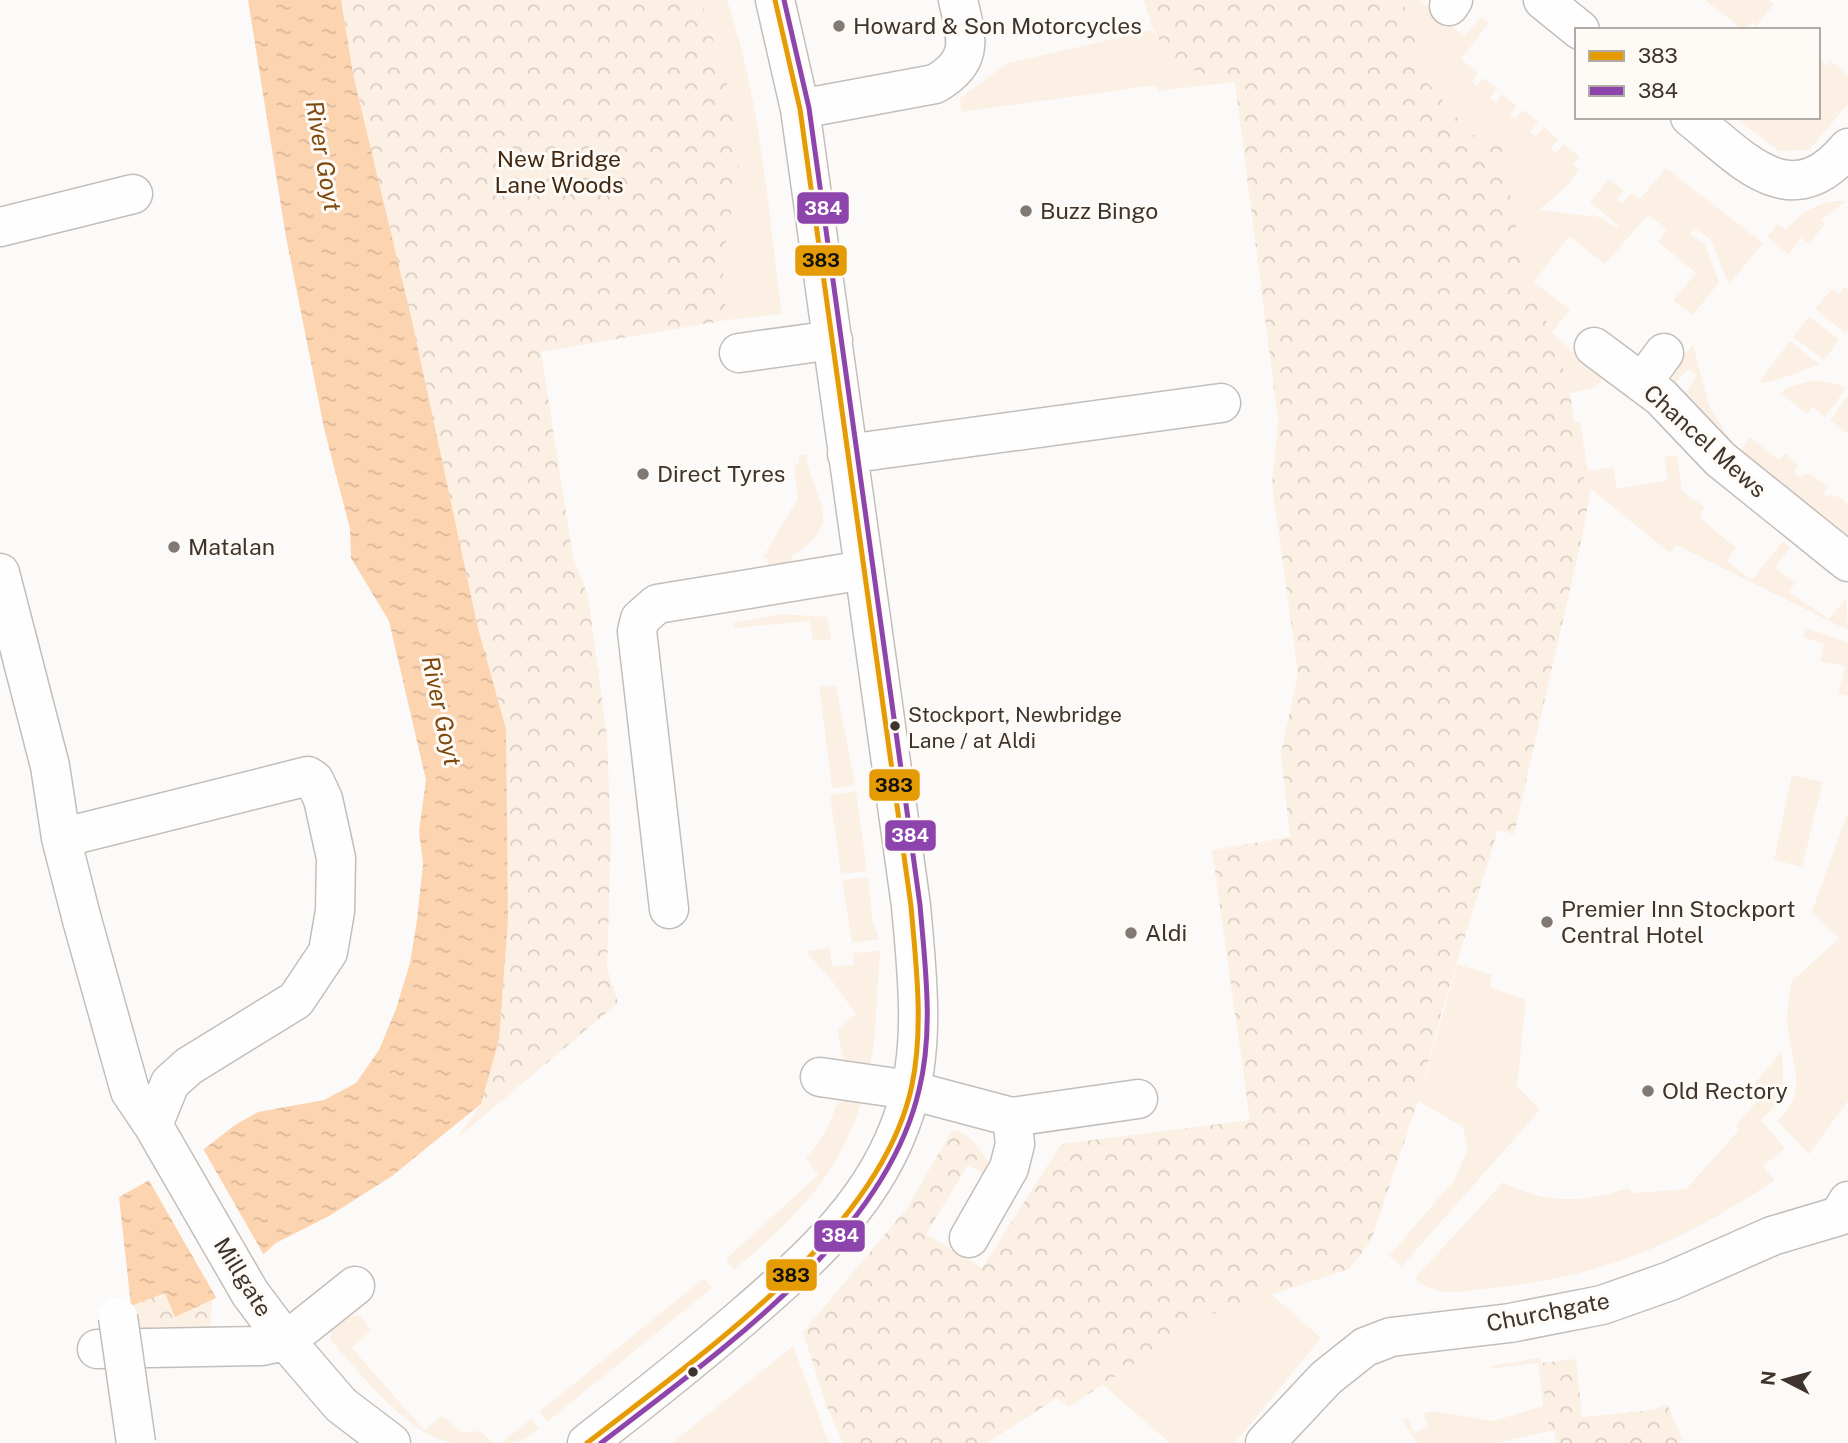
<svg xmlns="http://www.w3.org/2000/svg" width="1848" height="1443" viewBox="0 0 1848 1443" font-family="'Public Sans',sans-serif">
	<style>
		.green { fill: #fcefe4 }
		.forest { fill: url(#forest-crowns) }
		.water { fill: url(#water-ripples) }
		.pier { fill: #fcfaf8 }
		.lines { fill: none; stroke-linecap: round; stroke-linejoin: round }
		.minor-casing { stroke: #c3beba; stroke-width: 41 }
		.minor { stroke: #fffefe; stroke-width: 38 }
		.minor-bridge-casing { stroke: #c3beba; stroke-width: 41; stroke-linecap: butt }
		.minor-bridge { stroke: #fffefe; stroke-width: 38 }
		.bus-1-casing { stroke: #fefaf6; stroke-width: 10 }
		.bus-2-casing { stroke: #fefaf6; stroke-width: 10 }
		.bus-1 { stroke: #e49b04; stroke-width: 5 }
		.bus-2 { stroke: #8e44ad; stroke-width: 5 }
		.poi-dot { fill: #807974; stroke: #fefaf6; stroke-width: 2.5 }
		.bus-dot { fill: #3e342d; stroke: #fefaf6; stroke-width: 2.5 }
		.labels { text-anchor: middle; stroke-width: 6; stroke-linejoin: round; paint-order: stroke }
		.bus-label { font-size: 21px; fill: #3e342d; stroke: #fefaf6; text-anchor: start }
		.poi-label { font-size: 23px; fill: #3e342d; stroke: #fefaf6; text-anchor: start }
		.park-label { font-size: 23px; fill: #412913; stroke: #fefaf6 }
		.street-label { font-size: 23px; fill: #3e342d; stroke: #fefaf6 }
		.water-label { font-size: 24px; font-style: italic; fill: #7e490f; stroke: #fefaf6 }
		.line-badge { stroke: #fefaf6; stroke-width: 2.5 }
		.badge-label { font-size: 19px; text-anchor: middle; font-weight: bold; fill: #fff }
		.pale-badge-label { font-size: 19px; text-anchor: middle; font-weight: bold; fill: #111 }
	</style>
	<defs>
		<pattern id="forest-crowns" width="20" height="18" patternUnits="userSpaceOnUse" patternTransform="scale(1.75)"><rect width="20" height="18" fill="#fcefe4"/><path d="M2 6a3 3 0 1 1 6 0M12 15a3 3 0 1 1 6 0" fill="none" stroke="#d9cec4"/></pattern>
		<pattern id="water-ripples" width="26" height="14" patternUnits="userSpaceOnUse" patternTransform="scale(1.75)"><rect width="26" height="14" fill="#fdd4b0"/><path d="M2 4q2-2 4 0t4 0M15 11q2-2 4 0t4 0" fill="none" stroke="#dab798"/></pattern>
	</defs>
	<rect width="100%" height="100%" fill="#fcfaf8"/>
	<!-- green -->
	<path class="green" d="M701 0H727C761 100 768 210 782 314L727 320 722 263 739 169 731 97Z
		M1403 0H1419L1464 36 1481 17 1489 23 1461 59 1478 74 1472 82 1477 86 1483 78 1497 88 1490 98 1496 102 1502 94 1517 106 1510 115 1515 119 1523 110 1538 122 1530 132 1536 136 1544 127 1558 139 1551 149 1556 153 1564 144 1580 157 1573 165 1579 170 1568 185 1539 210 1600 217 1617 229 1619 226 1590 202 1609 179 1624 190 1617 199 1622 204 1631 193 1640 199 1666 168 1763 243 1729 285 1711 240 1695 228 1690 234 1705 245 1719 282 1693 315 1673 301 1696 273 1658 242 1667 229 1648 215 1605 264 1569 236 1534 282 1570 310 1553 331 1528 289 1501 144 1471 134 1427 82Z
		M1705 0H1768L1774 4 1756 26 1752 23 1743 30Z
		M1152 30C1181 65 1190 73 1235 82L1158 91 1156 85 961 112 960 98 1008 63Z
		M1821 61 1827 66 1831 61 1848 75V104L1809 150 1779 151 1734 117H1818Z
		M1846 201 1821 220 1825 224 1809 244 1801 238 1788 255 1767 237 1777 224 1786 230C1801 212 1822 199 1846 201Z
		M1845 286 1848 289V330L1845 333 1815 309 1832 289 1839 294Z
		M1809 316 1839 340 1824 360 1793 337Z
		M1554 334 1603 380 1593 388 1570 393Z
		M1790 341 1819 364C1809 369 1765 385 1758 383Z
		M1693 344 1709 406 1735 447 1682 397 1697 375 1688 369 1673 386 1672 371Z
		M1814 380 1838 384 1846 389 1825 417 1813 407 1807 414 1780 393 1789 387Z
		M1848 396V434L1830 420Z
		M1580 422 1588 471 1613 467 1617 489 1668 480 1664 457 1677 455 1682 491 1704 507 1700 518 1736 548 1727 561 1752 580 1783 541 1790 548 1775 568 1795 583 1789 592 1829 619 1846 598 1848 630 1676 545 1670 553 1591 489 1581 473 1573 423Z
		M1750 437 1779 460 1785 453 1799 465 1794 472 1799 477 1809 473 1828 487 1823 493 1827 497 1830 494 1835 498 1837 495 1848 504V541L1738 454Z
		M806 454C813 501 848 522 792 556L791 563 768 566 767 558 762 559 798 498 794 466 799 464V455Z
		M780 614 828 617 831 639 813 641 809 621 734 628 733 623Z
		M1805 628 1848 642V696L1838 694 1845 666 1820 661 1824 643 1803 638Z
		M836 685 855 785 832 788 819 687Z
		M1792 775 1823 782 1802 867 1774 860Z
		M856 791 867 871 841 874 830 795Z
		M1848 812V1101L1809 1154 1777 1121C1812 1089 1789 1061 1787 1021 1787 1009 1790 995 1791 982L1839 938 1812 911Z
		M868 877 873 922 879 939 852 943 842 880Z
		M829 948 832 966 854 965 853 953 880 951 874 1044 869 1069 849 1067 843 1056 837 1030 856 1014 830 978 805 951Z
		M1457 964 1492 975 1490 987 1526 1000 1517 1086 1540 1110 1402 1266 1389 1256 1455 1179 1468 1148 1463 1127 1418 1101Z
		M1782 1050 1784 1097 1761 1120 1785 1148 1763 1166 1775 1180C1680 1243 1604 1277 1490 1288 1464 1291 1435 1299 1415 1278L1503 1182C1547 1205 1582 1203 1628 1188L1634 1193 1686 1189 1739 1130 1735 1127 1762 1095 1752 1087Z
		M846 1099 862 1100C838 1178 795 1218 734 1270L726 1259 818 1175 806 1158C819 1142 831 1127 835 1106Z
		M704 1278 712 1288 547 1422 539 1412Z
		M1271 1294 1321 1338 1235 1443H1170L1102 1384 1206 1316Z
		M350 1316H360L371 1330 352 1348 424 1430 442 1416 463 1433 480 1431 493 1443C480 1443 466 1443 454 1443 407 1436 361 1373 330 1340L331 1331Z
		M793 1346 829 1443H672Z
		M1540 1358 1549 1431 1496 1443H1418L1402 1420 1407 1417 1414 1433 1428 1427 1424 1413 1433 1411 1493 1421 1543 1406 1538 1363 1491 1369V1366Z
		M531 1419 539 1428C526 1440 519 1443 501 1443Z"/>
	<!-- forest -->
	<path class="forest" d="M341 0H701L731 97 739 169 722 263 727 320 541 352 573 557 588 596 607 735 611 840 607 968 618 1003 455 1140 481 1104 499 1040 508 919 506 729 478 628 413 325 353 74Z
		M1144 0H1403L1427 82 1471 134 1501 144 1528 289 1554 334 1570 393 1581 473 1591 489 1582 537 1514 834 1498 830 1441 1014 1418 1101 1371 1241 1349 1269 1206 1316 1069 1407 1057 1398 987 1443H843L826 1405 803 1332 907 1208 951 1132 956 1130C974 1137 982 1152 991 1167L988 1176 968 1165 926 1234 982 1268 1061 1144 1250 1120 1212 850 1290 837 1281 753 1298 673 1272 485 1278 421 1235 82C1181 71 1158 55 1144 0Z
		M165 1292 176 1316 212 1300 211 1330 135 1335 131 1306Z
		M1576 1359 1582 1417 1653 1410 1667 1404 1683 1440 1678 1443H1557L1554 1431H1549L1541 1363Z"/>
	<!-- water -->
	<path class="water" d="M248 0H341L353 74 413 325 478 628 506 729 508 919 499 1040 481 1104 392 1176 329 1216 276 1243 216 1298 175 1317 165 1293 131 1306 119 1197 203 1150 235 1125 258 1112 324 1100 356 1083 379 1050 396 1009 410 963 417 920 423 864 419 831 426 780 389 621 351 558 350 529 324 428 286 237Z"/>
	<!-- pier -->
	<path class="pier" d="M202 1147 265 1257 217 1299 147 1177Z"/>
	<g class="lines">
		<!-- minor casing -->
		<g class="minor-casing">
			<path id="minor" d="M1543 0 1580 30
				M1449 6 1453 0
				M800 109 935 84C975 61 967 39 958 0
				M1690 117C1742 158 1790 218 1848 148
				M0 227 133 194
				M1594 347 1661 397 1720 459 1848 562
				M739 353 833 340
				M1642 383 1664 353
				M847 454 1221 403
				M0 573 50 766 61 838 82 920 130 1091 153 1125 250 1293 286 1341 341 1405 391 1443
				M61 838 308 776 314 780 323 799 336 858 335 911 328 952 296 1000 189 1066 170 1083 153 1125
				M669 909 637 631 640 619 657 604 864 570
				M820 1077 910 1090 1012 1117 1138 1099
				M969 1238 1009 1168 1015 1144 1012 1117
				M97 1349 262 1346 286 1341 355 1286
				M587 1443C640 1402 693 1360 744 1316 812 1257 877 1200 905 1111 926 1045 917 973 911 906L800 109 775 0
				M1265 1443 1326 1378 1365 1347 1391 1337 1510 1323 1602 1305 1670 1281 1772 1236 1839 1216 1848 1201"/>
		</g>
		<!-- minor -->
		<use href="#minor" class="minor"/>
		<!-- minor-bridge casing -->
		<g class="minor-bridge-casing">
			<path id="minor-bridge" d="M118 1317 136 1443"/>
		</g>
		<!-- minor-bridge -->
		<use href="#minor-bridge" class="minor-bridge"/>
		<!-- bus-1 casing -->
		<g class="bus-1-casing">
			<path id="bus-1" d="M587 1443C699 1356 882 1231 912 1085 924 1026 916 965 911 906L800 109 775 0"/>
		</g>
		<!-- bus-2 casing -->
		<g class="bus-2-casing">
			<path id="bus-2" d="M601 1443C716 1354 885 1238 919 1090 934 1030 925 966 920 905L809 108 784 0"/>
		</g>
		<!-- bus-1 -->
		<use href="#bus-1" class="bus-1"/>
		<!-- bus-2 -->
		<use href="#bus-2" class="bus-2"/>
	</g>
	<!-- markers -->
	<g class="poi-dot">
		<circle cx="839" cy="26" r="7"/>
		<circle cx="1026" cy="211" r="7"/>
		<circle cx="643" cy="474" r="7"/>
		<circle cx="174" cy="547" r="7"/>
		<circle cx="1547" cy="922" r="7"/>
		<circle cx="1131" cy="933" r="7"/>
		<circle cx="1648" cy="1091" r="7"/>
	</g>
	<g class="bus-dot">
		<circle cx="895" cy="726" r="6"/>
		<circle cx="693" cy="1372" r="6"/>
	</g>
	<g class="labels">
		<!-- bus labels -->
		<g class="bus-label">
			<text x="908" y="722">Stockport, Newbridge<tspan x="908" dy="26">Lane / at Aldi</tspan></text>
		</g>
		<!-- poi labels -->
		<g class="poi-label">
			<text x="853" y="34">Howard &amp; Son Motorcycles</text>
			<text x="1040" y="219">Buzz Bingo</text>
			<text x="657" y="482">Direct Tyres</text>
			<text x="188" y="555">Matalan</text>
			<text x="1561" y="917">Premier Inn Stockport<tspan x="1561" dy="26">Central Hotel</tspan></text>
			<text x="1145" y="941">Aldi</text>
			<text x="1662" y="1099">Old Rectory</text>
		</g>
		<!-- park labels -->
		<g class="park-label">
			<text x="559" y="167">New Bridge<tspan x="559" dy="26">Lane Woods</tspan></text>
		</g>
		<!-- street labels -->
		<g class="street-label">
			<text transform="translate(1705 441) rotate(42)" y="8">Chancel Mews</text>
			<text transform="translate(243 1277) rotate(58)" y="8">Millgate</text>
			<text transform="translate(1548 1312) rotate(-11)" y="8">Churchgate</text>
		</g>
		<!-- water labels -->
		<g class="water-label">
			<text transform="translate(323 156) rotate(80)" y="8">River Goyt</text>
			<text transform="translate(441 711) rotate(78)" y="8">River Goyt</text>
		</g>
	</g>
	<g class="line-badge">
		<rect x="796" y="191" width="54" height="34" rx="7" fill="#8e44ad"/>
		<rect x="794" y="244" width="54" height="33" rx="7" fill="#e49b04"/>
		<rect x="868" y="768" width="53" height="34" rx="7" fill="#e49b04"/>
		<rect x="884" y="819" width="53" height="33" rx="7" fill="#8e44ad"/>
		<rect x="813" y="1219" width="53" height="34" rx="7" fill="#8e44ad"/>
		<rect x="765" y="1258" width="53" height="34" rx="7" fill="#e49b04"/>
	</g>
	<g class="badge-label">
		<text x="823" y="215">384</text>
		<text x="910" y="842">384</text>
		<text x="840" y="1242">384</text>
	</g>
	<g class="pale-badge-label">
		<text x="821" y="267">383</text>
		<text x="894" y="792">383</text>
		<text x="791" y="1282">383</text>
	</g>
	<!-- legend -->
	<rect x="1575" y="28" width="245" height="91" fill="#fefaf6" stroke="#b1aba6" stroke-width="2"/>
	<rect x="1589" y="51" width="35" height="10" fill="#e49b04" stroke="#b1aba6" stroke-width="2"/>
	<text x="1638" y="63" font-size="21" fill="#3e342d">383</text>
	<rect x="1589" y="86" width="35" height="10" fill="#8e44ad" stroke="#b1aba6" stroke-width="2"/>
	<text x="1638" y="98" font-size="21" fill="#3e342d">384</text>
	<!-- north arrow -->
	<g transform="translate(1785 1380) rotate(276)" stroke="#fefaf6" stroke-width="5" paint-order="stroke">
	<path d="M0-5L12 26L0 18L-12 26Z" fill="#3e342d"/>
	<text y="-10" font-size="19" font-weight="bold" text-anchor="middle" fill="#3e342d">N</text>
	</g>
</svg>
